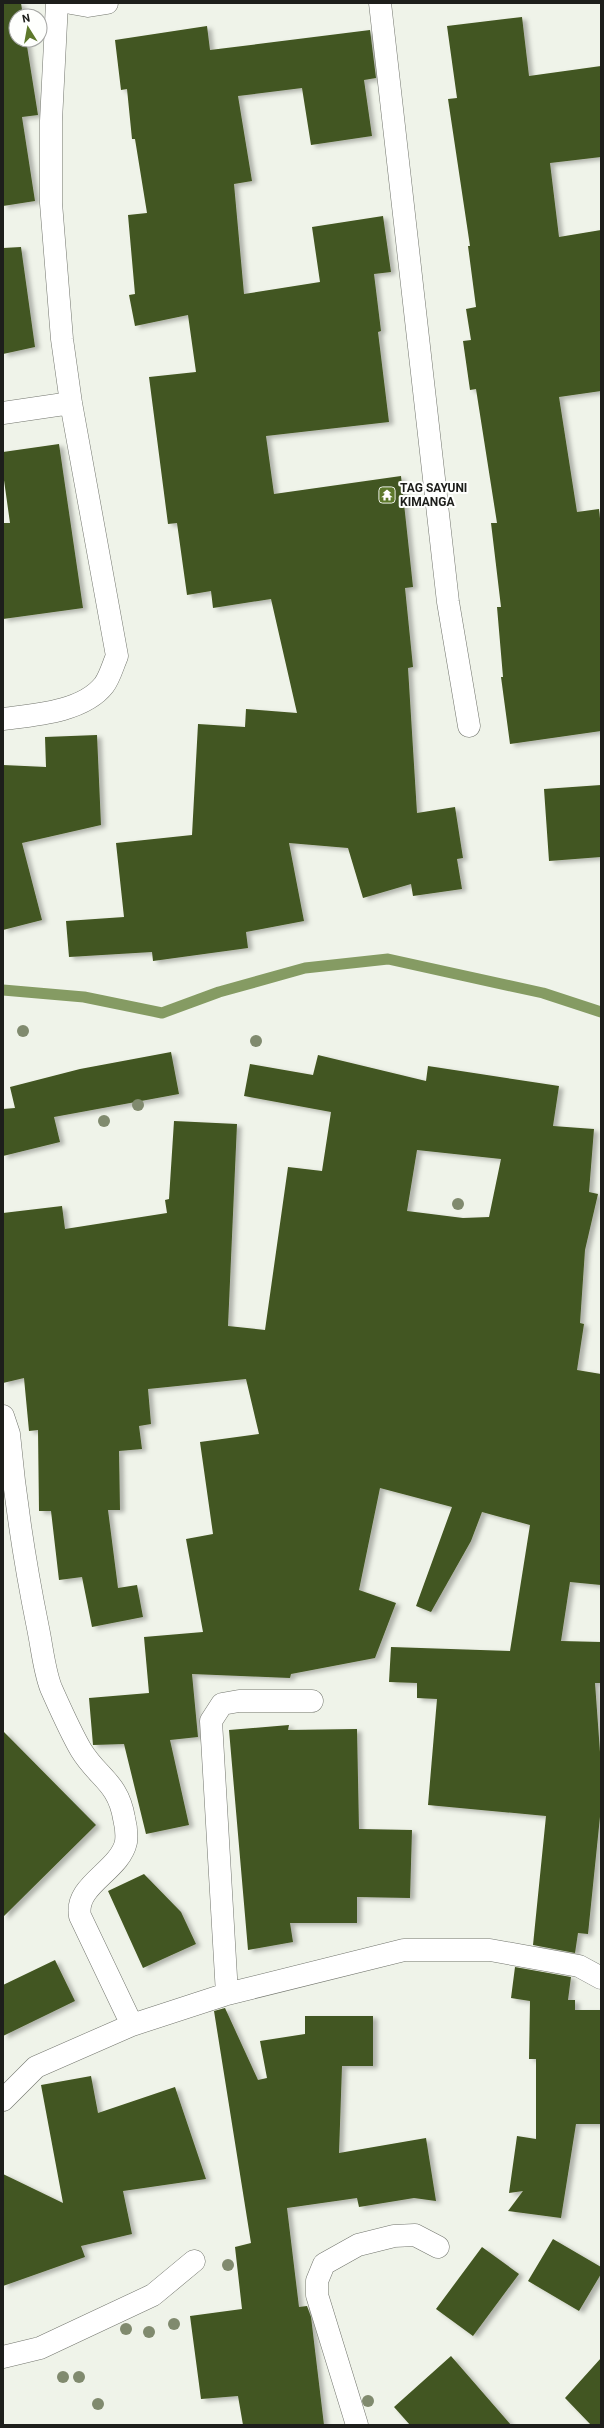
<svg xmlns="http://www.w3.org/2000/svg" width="604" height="2428" viewBox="0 0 604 2428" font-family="Roboto,sans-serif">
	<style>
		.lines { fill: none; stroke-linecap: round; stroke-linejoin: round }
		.stream { stroke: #859b63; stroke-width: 11 }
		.building { fill: #435620; fill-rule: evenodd; filter: url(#shadow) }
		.minor-casing { stroke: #72756d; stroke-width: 23 }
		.tertiary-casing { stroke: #72756d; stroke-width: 23 }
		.minor { stroke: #fff; stroke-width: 22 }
		.tertiary { stroke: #fff; stroke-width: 22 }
		.tree { fill: #808a6e }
		.labels { text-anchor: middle; stroke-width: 4; stroke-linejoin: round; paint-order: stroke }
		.poi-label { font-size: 12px; font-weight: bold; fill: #1d1e1b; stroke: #fefffd; text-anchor: start }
	</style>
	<defs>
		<filter id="shadow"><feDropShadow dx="4.5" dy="2.5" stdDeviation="2" flood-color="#0004"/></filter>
	</defs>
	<rect width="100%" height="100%" fill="#eff3e9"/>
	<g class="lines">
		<!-- stream -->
		<path class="stream" d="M3 990 84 997 162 1013 219 992 305 968 388 959 543 993 601 1012"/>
	</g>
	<!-- building -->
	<path class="building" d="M3 3H21L23 16H16V40H26L38 115 22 117 35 201 3 206Z
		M522 17 529 76 601 66V157L550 163 559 237 601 230V391L559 397 577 512 599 509 601 528V731L510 744 501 677H503L497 607H501L491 523H497L476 389 470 390 463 341 471 340 466 309 476 307 468 246H470L448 99 457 98 447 26Z
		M207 26 210 50 370 30 376 78 364 80 372 136 311 145 302 88 238 96 252 181 234 184 244 294 320 282 312 227 383 216 391 272 374 274 381 331 378 332 389 422 266 436 274 494 401 476 413 587 405 588 413 667 408 668 417 813 455 807 463 858 457 859 462 889 413 896 411 884 363 898 348 848 289 843 304 921 246 932 248 948 153 961 152 952 69 957 66 921 124 917 116 843 192 835 198 724 245 727 246 709 297 713 271 599 213 608 211 591 187 595 177 523 168 524 149 377 196 372 188 315 135 326 129 295 135 294 128 215 147 213 135 139H132L127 89 121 90 115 40Z
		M21 247 35 347 3 354V248Z
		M59 444 83 608 3 619V523H10L3 473V452Z
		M97 735 101 825 22 843 42 920 3 930V765L46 767 45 737Z
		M601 785V857L549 861 544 789Z
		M171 1052 179 1094 54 1117 60 1142 3 1156V1109L15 1108 10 1087 80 1069Z
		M318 1055 426 1081 428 1066 559 1086 553 1126 594 1129 589 1192 598 1194 585 1250 580 1323 584 1324 577 1370 601 1374V1585L570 1582 561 1641 601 1642V1683H595L601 1766V1807L588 1934 578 1933 575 1953 533 1945 546 1816 428 1805 437 1699 417 1698V1683L389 1682 391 1647 510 1651 530 1525 482 1512 471 1541 431 1612 416 1606 452 1507 380 1488 359 1590 396 1603 375 1658 291 1674 290 1678 192 1674 198 1737 170 1740 189 1825 146 1834 124 1744 93 1745 89 1698 149 1693 144 1637 203 1632 186 1539 213 1534 200 1442 259 1434 246 1379 148 1389 151 1424 139 1426 142 1449 119 1451 120 1510H108L118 1588 137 1585 143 1617 92 1627 82 1577 59 1580 51 1511H39L38 1430 29 1431 24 1378 3 1383V1213L62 1206 65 1229 167 1213 165 1200 169 1199 174 1121 237 1124 228 1326 265 1330 288 1167 322 1171 331 1112 244 1096 250 1064 313 1075ZM417 1150 501 1159 489 1217 463 1218 407 1211Z
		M289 1725 288 1730 357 1729 359 1829 412 1830 410 1898 357 1897V1923H290L293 1942 248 1950 229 1730Z
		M3 1731 96 1825 3 1917Z
		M144 1874 181 1912 196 1944 143 1968 108 1891Z
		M55 1960 75 2001 3 2036V1985Z
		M515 1967 571 1977 568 2000H575V2010H601V2124H576L561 2218 508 2211 523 2191 509 2193 517 2136 536 2139V2059H529L530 2001 511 1998Z
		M225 2008 258 2080 267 2078 260 2041 305 2034V2016H373V2066H342L339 2153 426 2138 436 2201 414 2198 359 2207 357 2198 287 2208 299 2307 307 2306 311 2317 324 2425H243L238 2396 201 2399 190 2316 242 2309 235 2247 251 2243 214 2011Z
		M91 2076 98 2113 175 2087 206 2179 123 2191 132 2234 81 2246 85 2257 3 2286V2174L63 2203 41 2085Z
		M553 2239 601 2267V2274L579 2311 528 2281Z
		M482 2247 519 2274 473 2336 436 2309Z
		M451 2356 511 2425H410L394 2407Z
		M601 2358V2425H591L565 2398Z"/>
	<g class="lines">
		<!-- minor casing -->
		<g class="minor-casing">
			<path id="minor" d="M380 3 448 602 469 726
				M3 413 71 403
				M3 719C34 715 83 712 104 685 110 677 113 665 117 656L71 403 62 339 51 203V121L57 3
				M3 1416 9 1434C15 1499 25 1564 38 1628 42 1647 44 1670 51 1688 60 1708 70 1731 81 1750 98 1778 118 1782 124 1818 126 1826 127 1834 126 1842 120 1871 74 1885 80 1916L132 2025
				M227 1994 211 1721 222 1704 239 1701H312
				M3 2100 36 2067 132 2025 227 1994 404 1950H490L579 1966 601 1978
				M3 2357 40 2348 153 2295 194 2261
				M357 2425 317 2295V2281L324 2264 358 2245 394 2236 415 2235 438 2247"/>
		</g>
		<!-- tertiary casing -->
		<g class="tertiary-casing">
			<path id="tertiary" d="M71 3 88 6 107 3"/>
		</g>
		<!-- minor -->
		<use href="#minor" class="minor"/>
		<!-- tertiary -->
		<use href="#tertiary" class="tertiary"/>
	</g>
	<!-- trees -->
	<g class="tree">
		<circle cx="23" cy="1031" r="6"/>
		<circle cx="256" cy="1041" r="6"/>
		<circle cx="138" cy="1105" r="6"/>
		<circle cx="104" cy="1121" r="6"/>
		<circle cx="458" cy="1204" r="6"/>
		<circle cx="228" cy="2265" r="6"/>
		<circle cx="174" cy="2324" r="6"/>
		<circle cx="126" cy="2329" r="6"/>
		<circle cx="149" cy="2332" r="6"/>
		<circle cx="63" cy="2377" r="6"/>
		<circle cx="79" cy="2377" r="6"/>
		<circle cx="368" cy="2401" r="6"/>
		<circle cx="98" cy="2404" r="6"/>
	</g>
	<!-- icons -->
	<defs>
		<g id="temple-square" transform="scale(0.9)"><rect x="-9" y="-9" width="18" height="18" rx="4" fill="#5d782b" stroke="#fefffd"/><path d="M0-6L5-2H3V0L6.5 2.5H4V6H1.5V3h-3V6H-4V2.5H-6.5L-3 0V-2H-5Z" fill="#fff"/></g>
	</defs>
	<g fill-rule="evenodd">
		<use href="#temple-square" x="387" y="495"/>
	</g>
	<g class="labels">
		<!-- poi labels -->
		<g class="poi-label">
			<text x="400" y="492">TAG SAYUNI<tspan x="400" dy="14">KIMANGA</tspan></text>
		</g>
	</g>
	<!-- border -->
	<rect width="604" height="2428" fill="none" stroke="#1d1e1b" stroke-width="8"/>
	<!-- north arrow -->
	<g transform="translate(28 28) rotate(349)"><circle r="19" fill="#fefffd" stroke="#a4a5a3"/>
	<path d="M0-3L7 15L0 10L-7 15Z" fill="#5d782b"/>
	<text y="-6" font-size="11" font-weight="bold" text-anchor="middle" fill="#1d1e1b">N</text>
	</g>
</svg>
